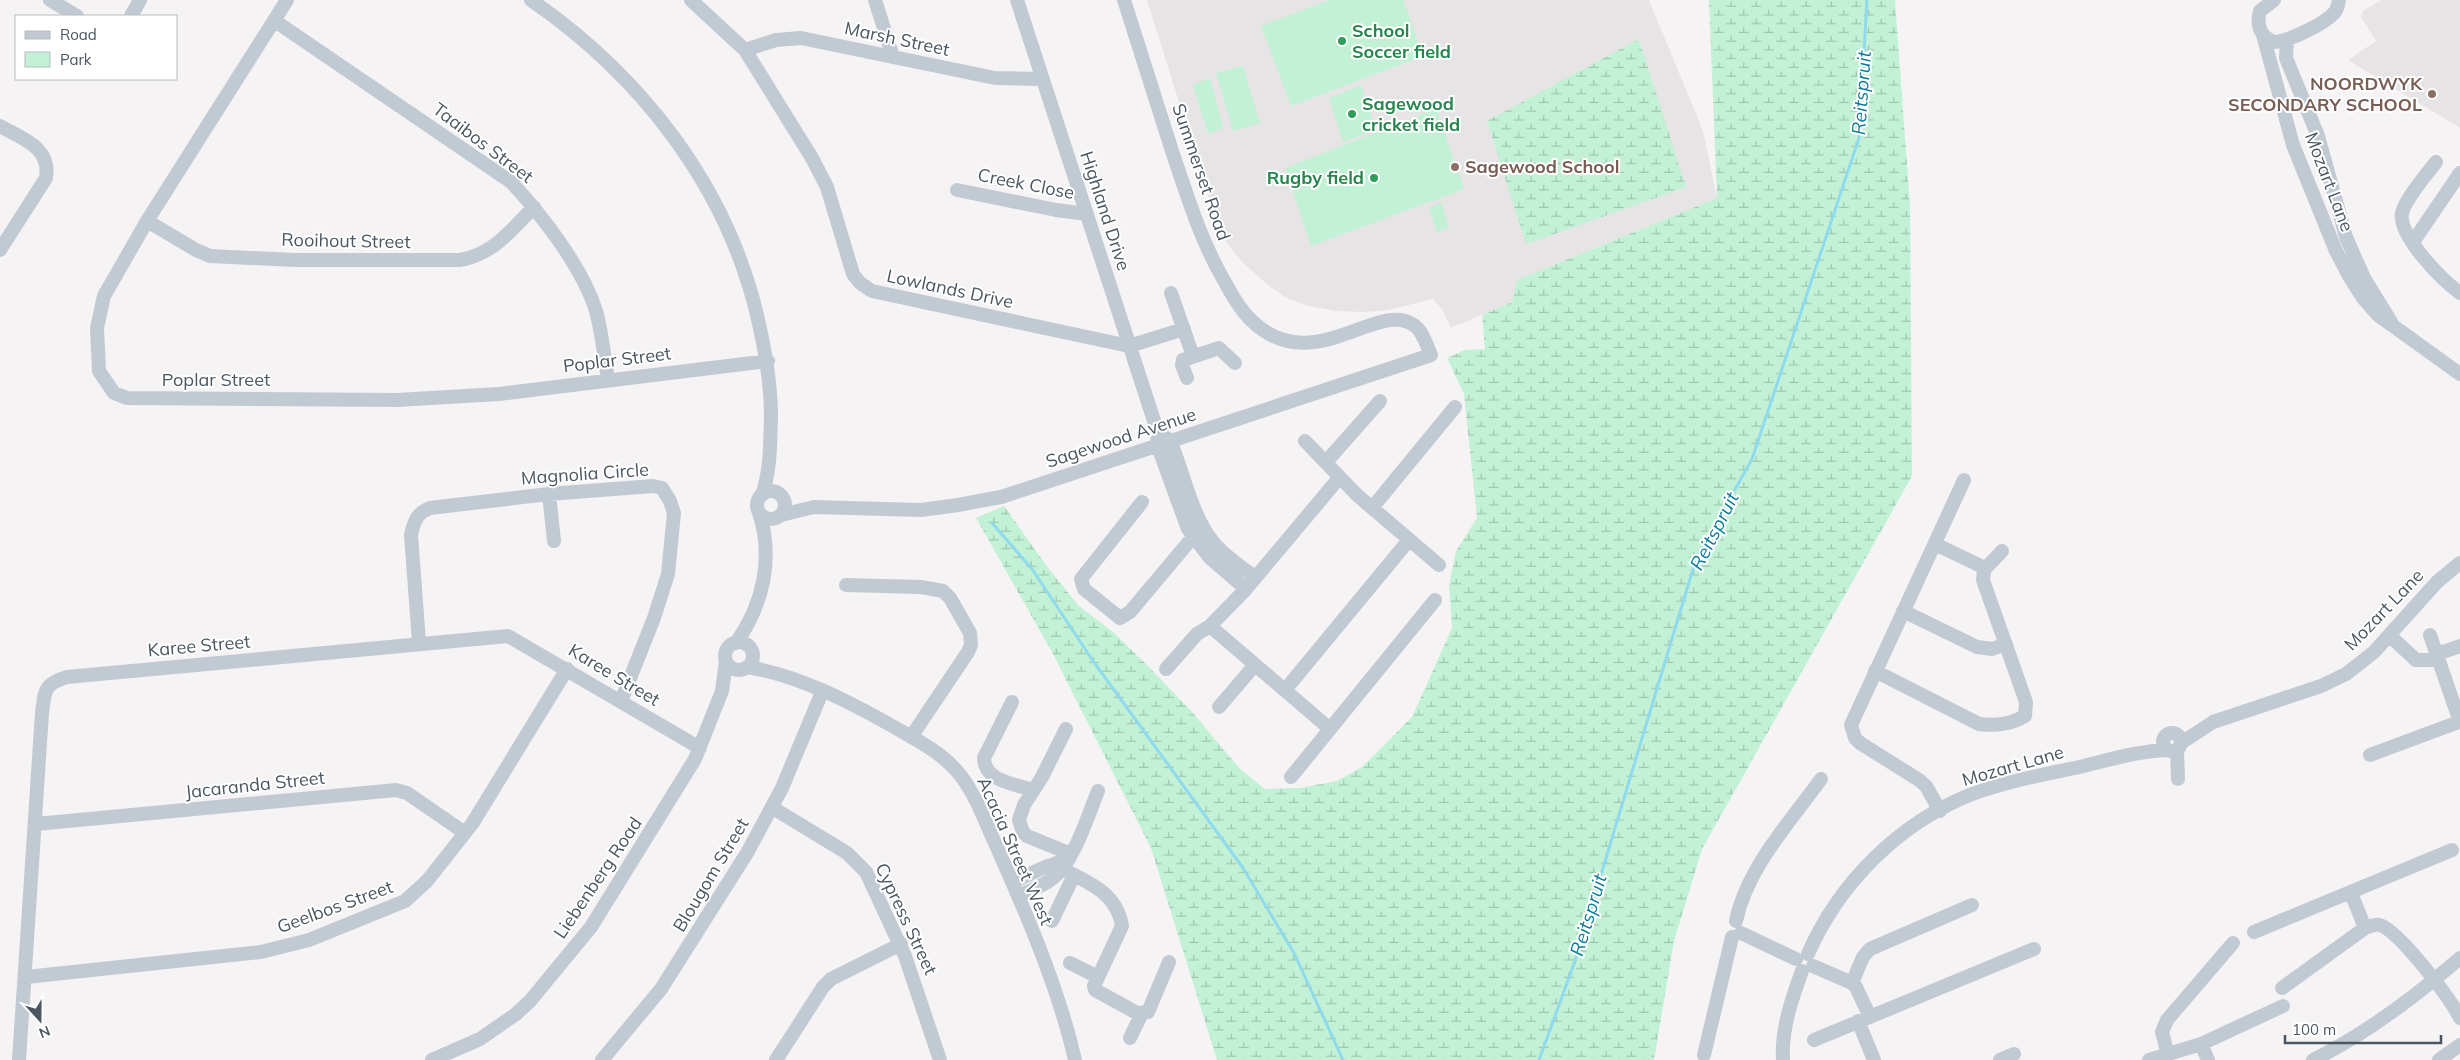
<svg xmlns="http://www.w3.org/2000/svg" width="2460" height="1060" viewBox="0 0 2460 1060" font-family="Mulish,sans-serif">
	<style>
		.education { fill: #e6e4e5 }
		.wetland { fill: url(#wetland-marsh) }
		.park { fill: #c3f1d5 }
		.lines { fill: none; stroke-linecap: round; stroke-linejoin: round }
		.stream { stroke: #90daee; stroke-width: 3 }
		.minor { stroke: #c1cad2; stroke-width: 14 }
		.leisure-dot { fill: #2e9e5b; stroke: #fff; stroke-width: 2 }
		.education-dot { fill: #8d6e63; stroke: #fff; stroke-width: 2 }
		.labels { text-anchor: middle; stroke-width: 4; stroke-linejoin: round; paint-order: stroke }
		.leisure-label { font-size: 18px; font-weight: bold; fill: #27864d; stroke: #fff; text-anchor: start }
		.street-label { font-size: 18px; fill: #4a5661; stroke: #fff }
		.education-label { font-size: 18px; font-weight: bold; fill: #785e54; stroke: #fff; text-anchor: end }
		.water-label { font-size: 19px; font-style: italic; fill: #0c7c9b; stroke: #fff }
	</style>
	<defs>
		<pattern id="wetland-marsh" width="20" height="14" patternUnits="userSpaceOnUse" patternTransform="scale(1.25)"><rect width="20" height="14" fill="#c3f1d5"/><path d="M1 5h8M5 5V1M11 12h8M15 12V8" fill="none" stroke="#a0c6b0"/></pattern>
	</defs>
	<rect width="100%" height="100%" fill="#f5f3f3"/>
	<!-- education -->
	<path class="education" d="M1147 0H1649L1703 131 1717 198 1517 280 1512 302 1451 328 1442 309 1433 299 1388 310 1364 312 1335 311 1309 306 1285 297 1267 284 1243 263 1225 241 1209 198Z
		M2381 0H2460V128L2348 60 2376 41 2361 17 2363 11Z"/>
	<!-- wetland -->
	<path class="wetland" d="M1709 0H1895L1910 206 1912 476 1702 849 1674 941 1654 1060H1217L1151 848 1052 652 976 518 1004 506 1048 568 1079 606 1113 632 1149 667 1193 713 1239 768 1265 789 1300 788 1337 781 1362 767 1412 717 1452 628 1449 585 1456 551 1477 518 1464 394 1447 358 1465 350 1485 349 1482 315 1512 302 1517 280 1717 198Z
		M1639 39 1686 187 1526 244 1487 121Z"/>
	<!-- park -->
	<path class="park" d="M1329 0H1403L1423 56 1291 106 1261 26Z
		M1243 66 1260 123 1233 131 1216 73Z
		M1210 78 1223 128 1208 134 1193 85Z
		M1361 85 1376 130 1343 142 1329 98Z
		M1436 109 1464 189 1311 246 1285 168Z
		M1441 202 1449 227 1437 232 1429 208Z"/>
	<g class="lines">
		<!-- stream -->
		<path class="stream" d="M992 523 1032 569 1093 661 1243 868 1294 953 1343 1060
			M1539 1060 1575 961 1696 559 1752 459 1859 138 1867 0"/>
		<!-- minor -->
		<path class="minor" d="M50 0 77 16
			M287 0 147 221 104 296 97 328 99 371 114 393 127 398 397 400 499 394 768 361
			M531 0C641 76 726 185 757 315 765 349 771 381 771 416 770 443 771 469 762 495
			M691 0 745 50 812 158 827 187 853 274 860 283 872 291 1129 346 1184 329
			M875 0 893 57
			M1017 0 1158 433 1157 444 1188 529 1210 558 1246 589
			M2274 0 2260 11C2256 24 2260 37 2274 42 2289 41 2325 24 2335 12 2338 8 2338 4 2339 0
			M131 16 140 0
			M275 21 511 182C541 214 583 268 596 311 602 332 604 357 608 379
			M2263 35 2293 145 2336 251 2349 276 2363 298 2378 315 2460 374
			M2287 40 2286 58 2318 136 2346 237 2364 278 2391 322
			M745 50 776 40 801 38 995 78 1043 79
			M0 126C23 139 51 147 46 178L0 250
			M2436 162C2427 174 2405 199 2402 213 2398 236 2443 281 2460 293
			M957 190 1056 210 1087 214
			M147 221 196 250 210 256 294 260H460C494 254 511 230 534 207
			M2413 242 2460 173
			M1171 293 1193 356
			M1187 378 1182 365 1183 360 1219 348 1235 363
			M1163 436 1170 440C1183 471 1192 518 1214 543 1225 556 1241 567 1255 577
			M1305 441 1357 495 1439 565
			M1326 462 1380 401
			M757 505a14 14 0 1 1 28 0a14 14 0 1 1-28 0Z
			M549 494 554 541
			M1142 502 1081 579 1084 589 1120 618 1130 612 1193 537 1204 529
			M1372 508 1455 407
			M781 515 814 507 921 510 958 505 1001 497 1431 355C1427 346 1423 332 1415 326 1380 297 1313 380 1252 321 1241 311 1233 297 1226 284 1201 242 1188 198 1172 151 1156 101 1140 51 1124 0
			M1935 544 1985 568
			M846 585 921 587 943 591 950 598 970 633 971 645 968 652 911 737
			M1903 611 1977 647 1992 649 2006 644
			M1210 626 1330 729
			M2389 635 2416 660H2439
			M419 642 411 535C414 521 417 513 430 508L549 494 653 486 662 488 670 501 674 513 668 574 654 618 621 701
			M725 656a14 14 0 1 1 28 0a14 14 0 1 1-28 0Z
			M736 643C763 605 774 558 759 513
			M2437 654 2460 646
			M748 667C800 676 848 701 894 727 915 739 939 751 956 770 974 790 984 819 995 843 1025 910 1059 989 1075 1060
			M1166 669 1197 634 1210 626 1246 589 1339 478
			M1875 671 1979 724C1995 726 2012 724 2025 716L2026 702 1983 580 1984 570 2002 551
			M1285 690 1409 540
			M1012 702 984 758C984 781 1015 784 1033 790
			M1219 707 1254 666
			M1066 729 1042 777 1024 805 1019 820 1023 832 1027 836 1071 854
			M2163 742a9 9 0 1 1 18 0a9 9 0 1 1-18 0Z
			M2181 743 2213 722 2321 686 2346 674 2374 652 2437 582 2460 563
			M2177 749 2178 779
			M2370 755 2456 723 2459 719 2430 635
			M1291 777 1435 600
			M773 808 847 853 866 872 905 956 940 1060
			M1940 811 1926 786 1919 780 1860 743 1855 738 1851 725 1964 480
			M36 824 396 790 407 793 465 833
			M1056 863 1062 869C1088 882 1117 893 1122 926L1094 986 1095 990 1137 1013 1148 1012 1169 962
			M1013 882 1047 866 1065 862
			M2351 893 2365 928
			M1018 896C1030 891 1043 886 1053 878 1074 862 1088 815 1098 791
			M1052 921 1074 875
			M1736 921C1747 868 1790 822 1821 779
			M2254 932 2452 850
			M1741 933 1796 959
			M1808 954C1839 883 1899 823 1972 794 2005 782 2041 775 2075 768 2106 761 2136 751 2168 750
			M1070 963 1098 977
			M1813 966 1852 983 1856 987 1870 1017
			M26 977 261 952 309 940 405 901 427 881 472 824 567 669
			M1852 983 1863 957 1870 949 1972 905
			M2282 988 2365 928C2370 926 2375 924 2380 925 2400 932 2450 998 2460 1018
			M1858 1021 1874 1060
			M1130 1038 1142 1013
			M1814 1040 2034 949
			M2201 1044 2208 1060
			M1704 1055 1732 937
			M2168 1055 2162 1032 2167 1020 2233 943
			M19 1060 42 713C45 690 44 684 67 677L508 636 700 748
			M432 1060 480 1039 516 1014 530 1001 591 927 695 759 722 691 726 661
			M602 1060 661 989 747 853 782 788 822 692
			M776 1060 823 987 831 979 901 944
			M1783 1060C1781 1030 1792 998 1802 971
			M2000 1060 2014 1054
			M2149 1060 2201 1044 2283 1006
			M2313 1060C2366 1034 2416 996 2460 958
			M2439 1060 2460 1045"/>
	</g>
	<!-- markers -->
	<g class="leisure-dot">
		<circle cx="1342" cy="41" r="5"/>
		<circle cx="1352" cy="114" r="5"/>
		<circle cx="1374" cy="178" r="5"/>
	</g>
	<g class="education-dot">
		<circle cx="2432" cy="94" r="5"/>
		<circle cx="1455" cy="167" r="5"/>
	</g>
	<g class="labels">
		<!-- leisure labels -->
		<g class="leisure-label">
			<text x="1352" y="37">School<tspan x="1352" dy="21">Soccer field</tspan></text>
			<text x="1362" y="110">Sagewood<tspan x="1362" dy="21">cricket field</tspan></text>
			<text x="1364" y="184" text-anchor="end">Rugby field</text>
		</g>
		<!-- street labels -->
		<g class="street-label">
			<text transform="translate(897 39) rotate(12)" y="6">Marsh Street</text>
			<text transform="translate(483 143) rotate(37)" y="6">Taaibos Street</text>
			<text transform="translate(1201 172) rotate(71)" y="6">Summerset Road</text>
			<text transform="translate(2329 182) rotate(69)" y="6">Mozart Lane</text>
			<text transform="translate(1026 184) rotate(11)" y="6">Creek Close</text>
			<text transform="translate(1105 211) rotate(72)" y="6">Highland Drive</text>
			<text transform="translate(346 241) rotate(1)" y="6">Rooihout Street</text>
			<text transform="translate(950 289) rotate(12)" y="6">Lowlands Drive</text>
			<text transform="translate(617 360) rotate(-7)" y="6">Poplar Street</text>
			<text x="216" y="386">Poplar Street</text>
			<text transform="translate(1121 438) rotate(-18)" y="6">Sagewood Avenue</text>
			<text transform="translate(585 474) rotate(-4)" y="6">Magnolia Circle</text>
			<text transform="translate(2384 610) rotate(-46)" y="6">Mozart Lane</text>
			<text transform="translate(199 646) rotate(-5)" y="6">Karee Street</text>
			<text transform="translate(614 675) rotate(31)" y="6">Karee Street</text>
			<text transform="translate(2013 766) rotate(-16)" y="6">Mozart Lane</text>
			<text transform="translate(255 785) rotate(-6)" y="6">Jacaranda Street</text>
			<text transform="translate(1015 851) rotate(66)" y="6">Acacia Street West</text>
			<text transform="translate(711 875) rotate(-59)" y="6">Blougom Street</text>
			<text transform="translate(598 878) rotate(-56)" y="6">Liebenberg Road</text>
			<text transform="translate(335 907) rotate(-20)" y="6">Geelbos Street</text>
			<text transform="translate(906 919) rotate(65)" y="6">Cypress Street</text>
		</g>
		<!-- education labels -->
		<g class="education-label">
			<text x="2422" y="90">NOORDWYK<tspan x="2422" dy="21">SECONDARY SCHOOL</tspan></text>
			<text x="1465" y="173" text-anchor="start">Sagewood School</text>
		</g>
		<!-- water labels -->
		<g class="water-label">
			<text transform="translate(1861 93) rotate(-86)" y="7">Reitspruit</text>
			<text transform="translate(1714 531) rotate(-63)" y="7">Reitspruit</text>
			<text transform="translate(1588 915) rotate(-73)" y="7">Reitspruit</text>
		</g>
	</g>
	<!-- legend -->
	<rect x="15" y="15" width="162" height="65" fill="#ffffff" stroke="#b7bbc0"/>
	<rect x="25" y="31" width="25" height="8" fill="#c1cad2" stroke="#b7bbc0"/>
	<text x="60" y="40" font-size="15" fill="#4a5661">Road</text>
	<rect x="25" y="52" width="25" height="15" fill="#c3f1d5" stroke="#b7bbc0"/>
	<text x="60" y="65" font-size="15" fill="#4a5661">Park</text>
	<!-- north arrow -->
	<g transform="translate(40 1020) rotate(159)" stroke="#ffffff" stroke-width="4" paint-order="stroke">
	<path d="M0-4L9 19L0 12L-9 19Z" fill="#4a5661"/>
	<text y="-8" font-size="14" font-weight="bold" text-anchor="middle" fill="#4a5661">N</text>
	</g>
	<!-- scale -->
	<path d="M2285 1035v8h156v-8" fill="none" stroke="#4a5661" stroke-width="2.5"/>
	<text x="2292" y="1035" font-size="15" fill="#4a5661" stroke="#ffffff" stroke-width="4" paint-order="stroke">100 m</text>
</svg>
